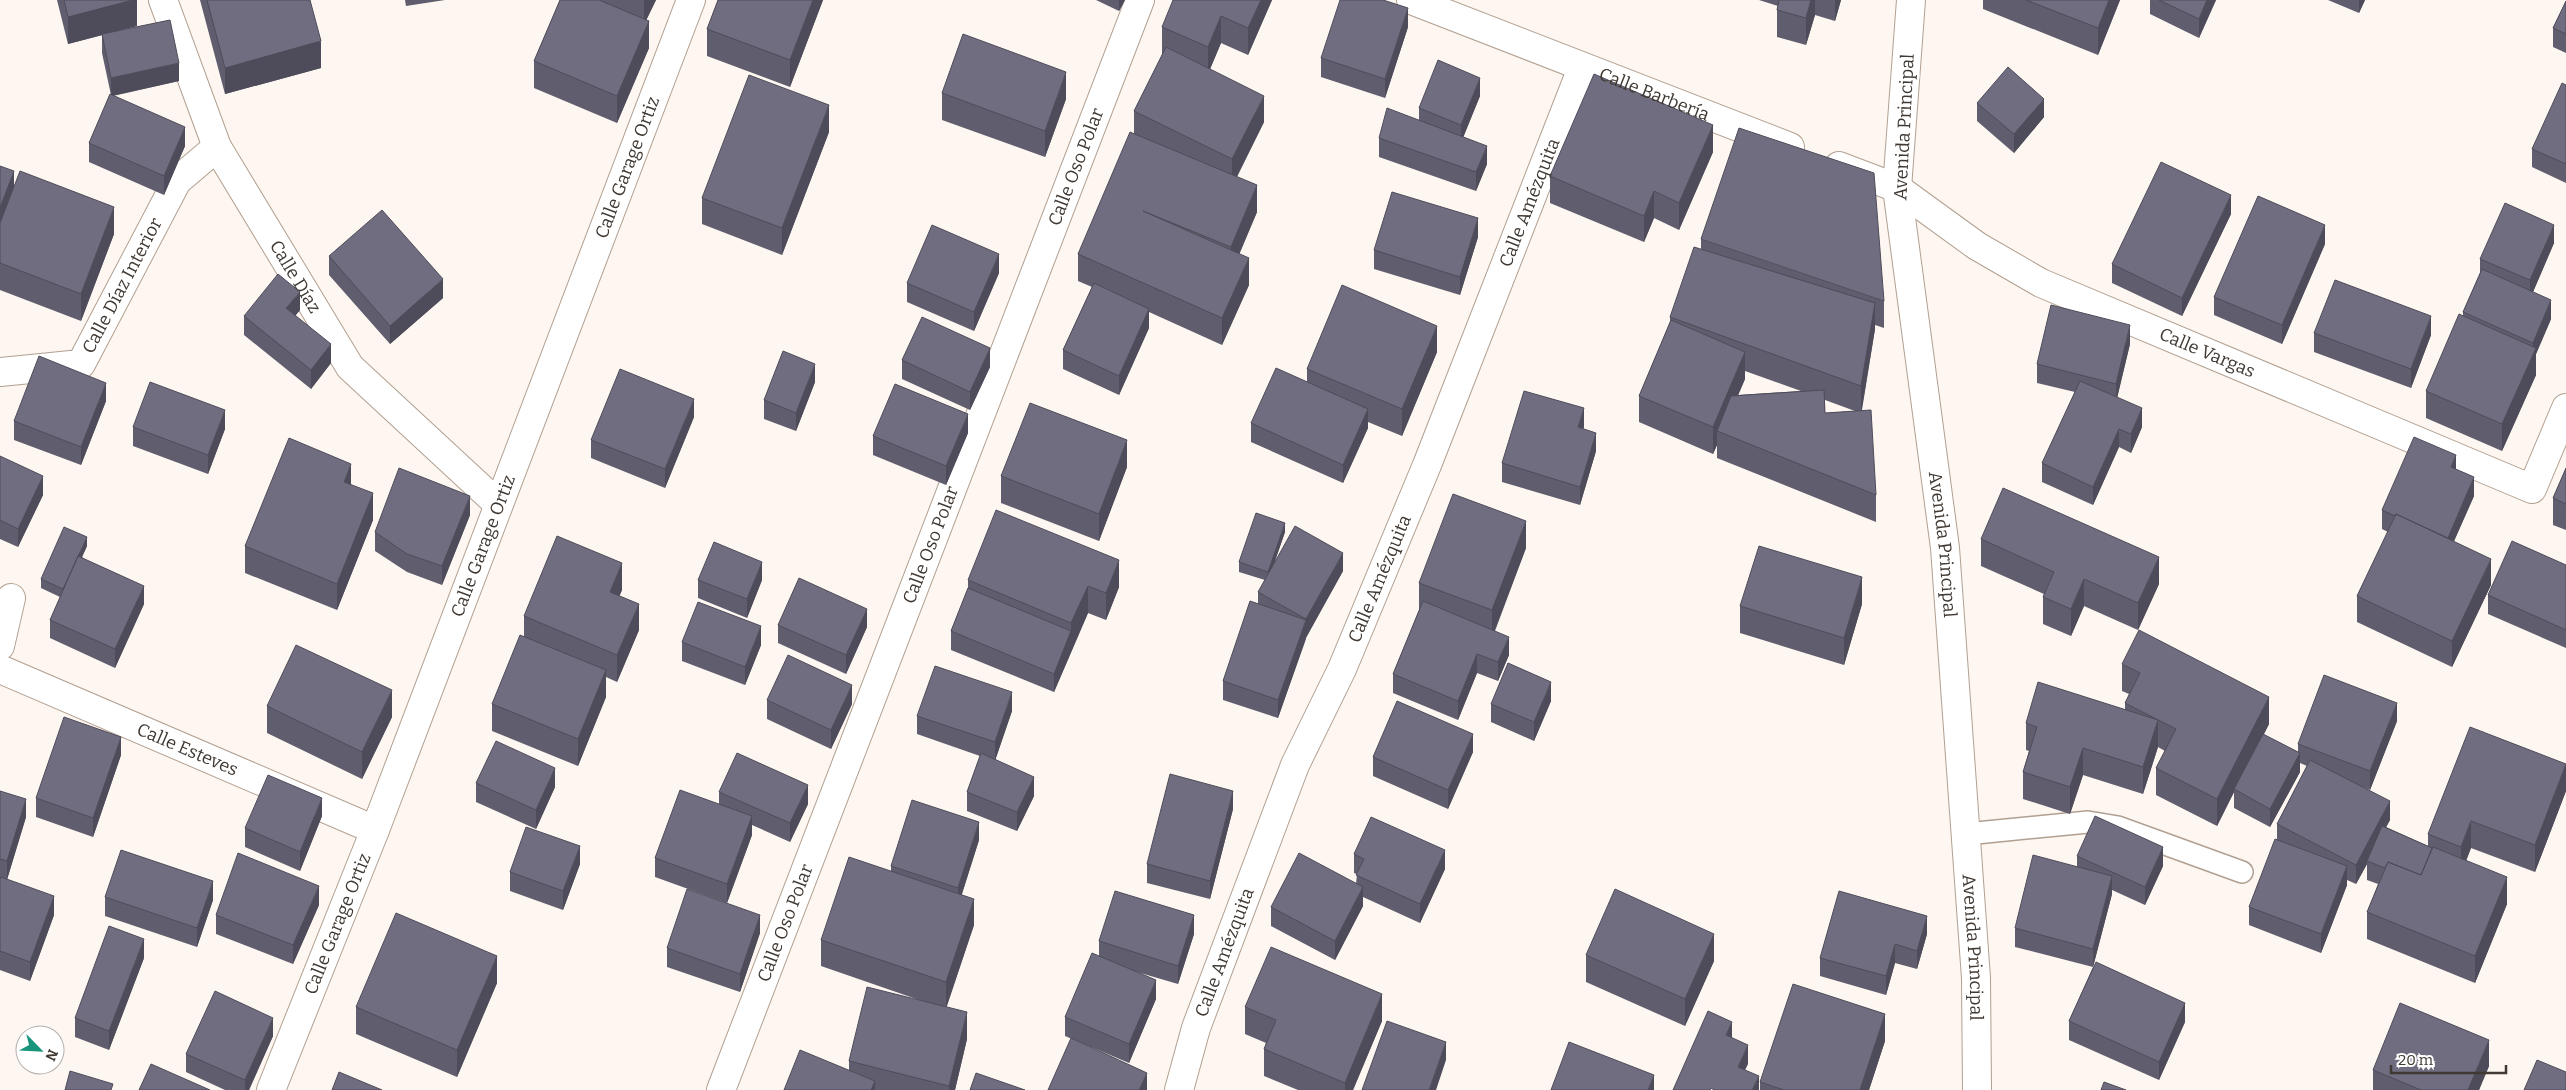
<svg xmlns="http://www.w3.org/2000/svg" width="2566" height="1090" viewBox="0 0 2566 1090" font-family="Bitter,serif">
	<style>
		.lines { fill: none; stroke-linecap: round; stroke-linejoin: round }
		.service-casing { stroke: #b1a091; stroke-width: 24 }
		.minor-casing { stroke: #b1a091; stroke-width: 30 }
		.tertiary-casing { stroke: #b1a091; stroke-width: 30 }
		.service { stroke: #fff; stroke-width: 21 }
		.minor { stroke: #fff; stroke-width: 28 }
		.tertiary { stroke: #fff; stroke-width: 28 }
		.wall { fill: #605e6e; fill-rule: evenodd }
		.shaded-wall { fill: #4e4c5a }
		.building { fill: #706d80; stroke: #4e4c5a }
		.labels { text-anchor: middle; stroke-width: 5; stroke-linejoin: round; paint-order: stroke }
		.street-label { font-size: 18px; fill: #403832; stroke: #fff }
	</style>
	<rect width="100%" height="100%" fill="#fef6f0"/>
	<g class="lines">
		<!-- service casing -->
		<g class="service-casing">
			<path id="service" d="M1966 834 2088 822 2118 827 2242 872"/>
		</g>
		<!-- minor casing -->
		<g class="minor-casing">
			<g id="minor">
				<path id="s1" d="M163 0 217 147 350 367 498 504"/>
				<path id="s2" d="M1411 0 1790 147"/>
				<path id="s3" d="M1839 166 1897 188 1977 246 2041 283 2532 489 2566 408"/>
				<path id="s4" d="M0 372 81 364 177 181 217 147"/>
				<path d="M0 646 11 598"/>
				<path id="s5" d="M0 669 375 830"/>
				<path id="s6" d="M271 1090 375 830 691 0"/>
				<path id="s7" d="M721 1090 1140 0"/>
				<path id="s8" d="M1179 1090 1196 1028 1295 765 1342 669 1427 465 1582 68"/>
			</g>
		</g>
		<!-- tertiary casing -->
		<g class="tertiary-casing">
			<g id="tertiary">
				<path id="s9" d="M1911 0 1897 188 1945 548 1976 978 1977 1090"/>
			</g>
		</g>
		<!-- service -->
		<use href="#service" class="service"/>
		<!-- minor -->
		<use href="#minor" class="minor"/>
		<!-- tertiary -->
		<use href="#tertiary" class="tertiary"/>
	</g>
	<!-- wall -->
	<path class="wall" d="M57 0H137V26L119 30 179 81 113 96 185 146 164 195 89 162V143L111 95 102 53V35L68 44Z
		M200 0H310L321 68 225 94Z
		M405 0H445L406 6Z
		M560 0H656L646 20 649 48 617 123 534 88V61Z
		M718 0H823L790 87 707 56V29Z
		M1096 0H1125L1119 11Z
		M1272 0 1248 55 1221 43 1210 69 1264 122 1237 177 1257 212 1239 254 1249 285 1222 345 1149 312V328L1119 395 1063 369V350L1092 287 1078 281V254L1134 134V111L1162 55V27Z
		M1759 0H1841L1835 21 1815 15 1806 45 1777 37V10L1778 6Z
		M1983 0H2120L2098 55 1983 9Z
		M2150 0H2216L2199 38 2150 14Z
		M2328 0H2365L2359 13Z
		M2566 1V53L2553 47V28Z
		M1408 27 1385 98 1321 77V58Z
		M2566 85V183L2532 167V149Z
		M942 93 1066 99 1045 157 942 120Z
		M1480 96 1463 137 1487 164 1476 191 1379 157V138L1419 120V108Z
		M1977 103 2044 117 2014 153 1977 121Z
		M829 132 782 255 702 224V198Z
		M1713 152 1679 230 1654 218 1644 242 1550 203V176Z
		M0 166 14 187 114 234 81 321 0 290Z
		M2231 214 2182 316 2112 283V264Z
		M1478 237 1460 295 1374 269V250Z
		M1701 239 1884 301V328L1875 325V329L1862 410 1876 495V522L1717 458V445L1713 454 1639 422V396L1670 322V317L1701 249ZM1745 371 1801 391 1738 395 1745 379ZM1825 400 1855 411 1825 413Z
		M2554 243 2533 292 2551 319 2536 354V375L2502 451 2426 418V391L2463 316V312L2480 273V259Z
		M2325 244 2282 344 2214 315V297Z
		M329 256 443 298 390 344 329 275Z
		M999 273 974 331 907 302V283Z
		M300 310 295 316 331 363 311 389 244 335V316Z
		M2314 333 2431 335 2411 388 2314 352Z
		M2130 344 2117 397 2142 427 2131 453 2119 447 2093 505 2042 482V463L2075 392 2037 383V364Z
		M1437 352 1402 436 1368 422V428L1343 483 1251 442V423L1307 382V369Z
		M902 360 990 367 970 410 902 379Z
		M815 382 796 431 764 419V400Z
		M106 401 81 465 14 440V421Z
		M694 417 665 488 591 458V440Z
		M133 427 225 429 208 474 133 446Z
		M1584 427 1583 429 1596 451 1580 505 1502 482V463Z
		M968 433 946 485 873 455V436Z
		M0 456 43 495 18 547 0 539Z
		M1127 467 1099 541 1001 503V476Z
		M2566 468V530L2553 525V498Z
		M2456 469 2474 496 2454 541 2491 585 2452 667 2357 622V596L2388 532 2382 529V510Z
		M351 484 373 520 337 610 245 573V546Z
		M470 515 442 585 407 572 375 551V532Z
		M1285 532 1275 561 1343 571 1306 637 1278 718 1223 700V681L1258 604V592L1265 580 1239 572V562Z
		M1981 539 2159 584 2138 630 2084 606 2071 636 2043 624V597L2044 594 1981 566Z
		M87 546 82 557 144 604 115 668 50 638V620L60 597 41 588V579Z
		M1526 548 1495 631 1509 655 1498 681 1477 673 1458 720 1393 693V674L1419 610V583Z
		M2566 565V648L2488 614V595Z
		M698 580H762L747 618 698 598Z
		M968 580 1119 587 1106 620 1088 613 1054 692 951 650V631L968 588Z
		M622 590 619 596 639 630 617 682 606 677V697L578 766 492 731V704L524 637V616Z
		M1862 604 1844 665 1740 633V606Z
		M778 625 867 627 846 674 778 643Z
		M682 642 761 645 745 685 682 661Z
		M2122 664 2269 724 2263 736 2298 752V744L2397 721 2370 790 2360 786 2390 820 2386 827 2428 846V834L2566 791 2535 872 2471 848 2466 861 2507 904 2475 983 2367 939V912L2378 884 2367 880V864L2356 884 2347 880V885L2321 953 2249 925V907L2277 839V824L2307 766 2300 763V772L2270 827 2234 808V792L2217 826 2156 795V768L2165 751 2158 747 2143 794 2083 775 2070 814 2023 799V772L2029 751 2026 750V723L2125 710V703L2129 694 2122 691Z
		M767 700 852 704 831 749 767 719Z
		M1551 701 1534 741 1491 722V704Z
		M267 706 392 717 362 779 267 733Z
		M1012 711 995 760 1034 796 1017 831 967 811V792L980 756 917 734V716Z
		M1473 752 1448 809 1373 776V757Z
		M121 755 93 837 36 817V798Z
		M476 783 555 787 536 829 476 802Z
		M0 791 26 817 7 879 54 915 30 981 0 970Z
		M719 792 808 804 790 842 752 825V835L727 903 655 877V858L719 805Z
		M1233 809 1210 899 1147 883V864Z
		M322 816 300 871 245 847V828Z
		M979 840 962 894 974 925 946 1007 967 1039 955 1090H784L849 1070V1061L925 1002 821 966V940L891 871V866Z
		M1354 854 1445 869 1420 923 1363 897V906L1335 960 1271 926V907L1356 884 1357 874 1354 873Z
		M2077 856 2163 866 2145 905 2112 890V894L2093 967 2185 1022 2159 1080 2069 1040V1021L2093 967 2015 947V928L2077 867Z
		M580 864 563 910 510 891V872Z
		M105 897 213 900 197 947 105 916Z
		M319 905 293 964 216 934V915Z
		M760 933 740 992 667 967V948Z
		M1194 934 1178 984 1130 970 1156 999 1129 1063 1065 1036V1017L1099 956V941Z
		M1927 934 1917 969 1895 963 1886 995 1820 976V958Z
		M1586 955 1714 961 1685 1026 1586 982Z
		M144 958 109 1050 75 1037V1018Z
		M497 983 457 1077 356 1034V1007Z
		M1245 1007 1382 1021 1353 1090H1298L1264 1076V1049L1266 1043 1245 1034Z
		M273 1036 249 1090H225L186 1072V1054Z
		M1885 1041 1869 1090H1760V1082Z
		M2489 1066 2479 1090H2373V1070Z"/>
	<!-- shaded-wall -->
	<path class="shaded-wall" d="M133 0H137V26L68 44V17Z
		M644 0H656L644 25Z
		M813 0H823L790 87V60Z
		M1119 0H1125L1119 11Z
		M1261 0H1272L1248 55V28Z
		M1811 0H1815V15L1806 45V18Z
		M1835 0H1841L1835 21Z
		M2109 0H2120L2098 55V28Z
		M2207 0H2216L2199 38V19Z
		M2359 0H2365L2359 13Z
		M1408 8V27L1385 98V79Z
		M1221 16V43L1208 74V47Z
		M649 21V48L617 123V96Z
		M321 41V68L225 94V68Z
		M179 63V81L111 96V78Z
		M1066 72V99L1045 157V131Z
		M1480 78V96L1461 143V125Z
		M1264 96V122L1232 186V159Z
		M2044 99V117L2014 153V134Z
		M829 105V132L782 255V228Z
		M1713 125V152L1679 230V203Z
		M185 127V146L164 195V176Z
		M1487 146V164L1476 191V172Z
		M14 171V198L0 235V208Z
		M1257 185V212L1231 274V247Z
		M1654 191V218L1644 242V216Z
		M2231 195V214L2182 316V298Z
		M114 207V234L81 321V294Z
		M1478 218V237L1460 295V277Z
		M2325 225V244L2282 344V325Z
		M2554 225V243L2530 299V280Z
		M999 254V273L974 331V312Z
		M1249 258V285L1222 345V318Z
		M443 279V298L390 344V326Z
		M300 292V310L286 327V308Z
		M2551 300V319L2536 354V375L2502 451V424L2533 355V343Z
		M1875 303V329L1861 413V386Z
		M1149 309V328L1119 395V376Z
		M2431 316V335L2411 388V369Z
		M2130 325V344L2116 403V384Z
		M1437 326V352L1402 436V409Z
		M331 344V363L311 389V370Z
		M990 348V367L970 410V392Z
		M1745 352V379L1722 433 1717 431V445L1713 454V427Z
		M815 364V382L796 431V413Z
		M106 383V401L81 465V447Z
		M694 399V417L665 488V469Z
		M1584 408V427L1578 446V427Z
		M2142 408V427L2131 453V434Z
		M1368 409V428L1343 483V465Z
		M225 410V429L208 474V455Z
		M968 414V433L946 485V466Z
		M2119 429V447L2093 505V487Z
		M1596 433V451L1580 505V487Z
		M1127 440V467L1099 541V514Z
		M2456 455V474L2451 467Z
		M351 464V491L344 482Z
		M43 476V495L18 547V529Z
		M2474 477V496L2447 557V539Z
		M373 493V520L337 610V584Z
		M470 496V515L442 585V566Z
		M1526 521V548L1492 637V610Z
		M1285 523V532L1268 581V572Z
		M87 537V546L63 599V589Z
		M1343 553V571L1306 638V619Z
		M2159 557V584L2138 630V603Z
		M2491 559V585L2452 667V641Z
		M1119 560V587L1106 620V593Z
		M762 562V580L747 618V599Z
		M622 563V590L610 619V592Z
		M1862 577V604L1844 665V638Z
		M2084 579V606L2071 636V609Z
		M144 586V604L115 668V649Z
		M1088 586V613L1054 692V674L1071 631V623Z
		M639 604V630L617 682V655Z
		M867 609V627L846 674V655Z
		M1306 620V639L1278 718V700Z
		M761 626V645L745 685V667Z
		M1509 637V655L1498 681V662Z
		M1477 654V673L1458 720V701Z
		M606 670V697L578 766V739Z
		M1551 682V701L1534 741V722Z
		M852 685V704L831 749V730Z
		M392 690V717L362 779V752Z
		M1012 692V711L995 761V742Z
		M2269 697V724L2235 790 2234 789V792L2217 826V799Z
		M2397 703V721L2370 790V771Z
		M2158 720V747L2143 794V767Z
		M1473 734V752L1448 809V790Z
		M121 737V755L93 837V818Z
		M2083 748V775L2070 814V787Z
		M2300 753V772L2270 827V809Z
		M2566 764V791L2535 872V845Z
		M555 768V787L536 829V810Z
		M1034 777V796L1017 831V812Z
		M808 785V804L790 842V823Z
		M1233 791V809L1210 899V881Z
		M322 798V816L300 871V852Z
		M26 799V817L7 880V861Z
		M2390 801V820L2368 861H2367V864L2356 884V865Z
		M752 816V835L727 903V884Z
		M2471 821V848L2461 874V847Z
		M979 822V840L958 906V888Z
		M580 846V864L563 910V891Z
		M2163 847V866L2145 905V887Z
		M1445 850V869L1420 923V904Z
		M2347 866V885L2321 953V934Z
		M2112 876V894L2093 967V949Z
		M2507 877V904L2475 983V956Z
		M213 881V900L197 947V928Z
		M319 886V905L293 964V945Z
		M1363 887V906L1335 960V941Z
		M54 896V915L30 981V962Z
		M974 899V925L946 1009V982Z
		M760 915V933L740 992V974Z
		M1194 915V934L1178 984V966Z
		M1927 916V934L1917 969V951Z
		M1714 934V961L1685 1026V999Z
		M144 939V958L109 1050V1031Z
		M1895 944V963L1886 995V976Z
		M497 956V983L457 1077V1050Z
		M1156 980V999L1129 1063V1044Z
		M1382 994V1021L1353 1090H1345V1083Z
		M2185 1003V1022L2159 1080V1062Z
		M967 1012V1039L955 1090H949V1086Z
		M1885 1014V1041L1869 1090H1860Z
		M273 1018V1036L249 1090H245V1080Z
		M1732 1022V1041L1726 1035Z
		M2489 1040V1066L2479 1090H2468Z
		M1446 1042V1060L1436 1090H1429Z
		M1748 1045V1064L1738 1085V1067Z
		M1147 1073V1090H1139Z
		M1654 1075V1090H1648Z
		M1759 1076V1090H1752Z
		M875 1081V1090H871Z"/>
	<!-- building -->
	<path class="building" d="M64 0H133L68 17Z
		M207 0H310L321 41 225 68Z
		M560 0H599L649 21 617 96 534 61Z
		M718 0H813L790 60 707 29Z
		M1173 0H1261L1248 28 1221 16 1208 47 1162 27Z
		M1340 0H1383L1408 8 1385 79 1321 58Z
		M1779 0H1811L1806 18 1777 10Z
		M2026 0H2109L2098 28Z
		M2159 0H2207L2199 19Z
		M2566 1V34L2553 28Z
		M170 20 179 63 111 78 102 34Z
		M963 34 1066 72 1045 131 942 93Z
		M1166 47 1264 96 1232 159 1134 111Z
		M1438 60 1480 78 1461 125 1419 108Z
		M2008 67 2044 99 2014 134 1977 103Z
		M1594 74 1713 125 1679 203 1654 191 1644 216 1550 176Z
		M749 75 829 105 782 228 702 198Z
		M2562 83 2566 85V164L2532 149Z
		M110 94 185 127 164 176 89 143Z
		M1387 108 1487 146 1476 172 1379 138Z
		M1739 128 1874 173 1884 301 1701 239Z
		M1130 132 1257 185 1231 247 1143 211 1249 258 1222 318 1078 254Z
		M2161 162 2231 195 2182 298 2112 264Z
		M0 166 14 171 0 208Z
		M20 171 114 207 81 294 0 263V223Z
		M1392 192 1478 218 1460 277 1374 250Z
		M2258 196 2325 225 2282 325 2214 297Z
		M2505 203 2554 225 2530 280 2480 259Z
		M382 210 443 279 390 326 329 256Z
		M932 225 999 254 974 312 907 283Z
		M1694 247 1875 303 1861 386 1670 317Z
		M2482 269 2551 300 2533 343 2463 312Z
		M278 274 300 292 286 308 331 344 311 370 244 316Z
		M2335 280 2431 316 2411 369 2314 333Z
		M1094 283 1149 309 1119 376 1063 350Z
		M1342 285 1437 326 1402 409 1307 369Z
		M2051 305 2130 325 2116 384 2037 364Z
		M2459 314 2536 348 2502 424 2426 391Z
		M922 317 990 348 970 392 902 360Z
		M1671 320 1745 352 1713 427 1639 396Z
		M783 351 815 364 796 413 764 400Z
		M39 356 106 383 81 447 14 421Z
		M1276 368 1368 409 1343 465 1251 423Z
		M620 369 694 399 665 469 591 440Z
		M2080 381 2142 408 2131 434 2119 429 2093 487 2042 463Z
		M150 382 225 410 208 455 133 427Z
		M895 384 968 414 946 466 873 436Z
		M1824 390 1825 413 1871 410 1876 495 1717 431 1731 396Z
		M1524 391 1584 408 1578 427 1596 433 1580 487 1502 463Z
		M1030 403 1127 440 1099 514 1001 476Z
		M2414 437 2456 455 2451 467 2474 477 2448 538 2396 514 2395 516 2382 510Z
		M289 438 351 464 344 482 373 493 337 584 245 546Z
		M0 456 43 476 18 529 0 520Z
		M399 468 470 496 442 566 407 554 375 532Z
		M2566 468V504L2553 498Z
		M2003 488 2159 557 2138 603 2084 579 2071 609 2043 597 2054 572 1981 539Z
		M1453 494 1526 521 1492 610 1419 583Z
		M996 510 1119 560 1106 593 1088 586 1071 623 968 580Z
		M1256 513 1285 523 1268 572 1239 562Z
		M2396 514 2491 559 2452 641 2357 596Z
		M1295 526 1343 553 1306 619 1258 592Z
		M64 527 87 537 63 589 41 579Z
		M557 536 622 563 610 592 639 604 617 655 524 616Z
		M2512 541 2566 565V630L2488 595Z
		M714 542 762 562 747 599 698 580Z
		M1759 546 1862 577 1844 638 1740 606Z
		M78 556 144 586 115 649 50 620Z
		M799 578 867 609 846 655 778 625Z
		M968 588 1071 631 1054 674 951 631Z
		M1250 601 1306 620 1278 700 1223 681Z
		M1423 601 1509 637 1498 662 1477 654 1458 701 1393 674Z
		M698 602 761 626 745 667 682 642Z
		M2139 630 2269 697 2217 799 2156 768 2176 729 2125 703 2140 673 2122 664Z
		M520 635 606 670 578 739 492 704Z
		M296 645 392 690 362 752 267 706Z
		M788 655 852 685 831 730 767 700Z
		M1508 663 1551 682 1534 722 1491 704Z
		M935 666 1012 692 995 742 917 716Z
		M2324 675 2397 703 2370 771 2298 744Z
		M2038 682 2158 720 2143 767 2083 748 2070 787 2023 772 2037 727 2026 723Z
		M1397 701 1473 734 1448 790 1373 757Z
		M64 717 121 737 93 818 36 798Z
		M2470 727 2566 764 2535 845 2471 821 2461 847 2428 834Z
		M2263 734 2300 753 2270 809 2234 789Z
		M496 741 555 768 536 810 476 783Z
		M737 753 808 785 790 823 719 792Z
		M981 753 1034 777 1017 812 967 792Z
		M2310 760 2390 801 2356 865 2277 824Z
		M1170 774 1233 791 1210 881 1147 864Z
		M268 775 322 798 300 852 245 828Z
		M680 790 752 816 727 884 655 858Z
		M0 791 26 799 7 861 0 859Z
		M912 800 979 822 958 888 891 866Z
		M2095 816 2163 847 2145 887 2077 856Z
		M1371 817 1445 850 1420 904 1356 875 1364 859 1354 854Z
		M2382 826 2432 848 2421 875 2388 862 2385 868 2367 861Z
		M526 827 580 846 563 891 510 872Z
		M2275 839 2347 866 2321 934 2249 907Z
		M2433 847 2507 877 2475 956 2367 912 2388 862 2421 875Z
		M121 850 213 881 197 928 105 897Z
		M238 853 319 886 293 945 216 915Z
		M1299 853 1363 887 1335 941 1271 907Z
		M2033 855 2112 876 2093 949 2015 928Z
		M849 857 974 899 946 982 821 940Z
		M1 877 54 896 30 962 0 951V879Z
		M687 889 760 915 740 974 667 948Z
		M1615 889 1714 934 1685 999 1586 955Z
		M1115 891 1194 915 1178 966 1099 941Z
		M1839 891 1927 916 1917 951 1895 944 1886 976 1820 958Z
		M396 913 497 956 457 1050 356 1007Z
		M109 926 144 939 109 1031 75 1018Z
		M1271 947 1382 994 1345 1083 1264 1049 1276 1020 1245 1007Z
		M1092 953 1156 980 1129 1044 1065 1017Z
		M2096 962 2185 1003 2159 1062 2069 1021Z
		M1793 984 1885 1014 1860 1090H1784L1760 1082Z
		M867 987 967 1012 949 1086 849 1061Z
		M215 991 273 1018 245 1080 186 1054Z
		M2400 1003 2489 1040 2468 1090H2421L2373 1070Z
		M1708 1011 1732 1022 1726 1035 1748 1045 1738 1067 1759 1076 1752 1090H1714L1711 1088 1710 1090H1673Z
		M1387 1021 1446 1042 1429 1090H1362Z
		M1071 1038 1147 1073 1139 1090H1048Z
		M1569 1042 1654 1075 1648 1090H1551Z
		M800 1050 875 1081 871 1090H784Z
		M2537 1060 2566 1072V1090H2524Z
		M151 1064 210 1090H139Z
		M70 1071 113 1084 111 1090H65Z
		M339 1072 382 1090H332Z
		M976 1073 1025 1090H970Z
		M2104 1082 2126 1090H2101Z"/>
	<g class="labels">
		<!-- street labels -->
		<g class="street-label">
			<text dy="6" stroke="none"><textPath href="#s2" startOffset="261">Calle Barbería</textPath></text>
			<text transform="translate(1904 127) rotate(-87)" y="6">Avenida Principal</text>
			<text dy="6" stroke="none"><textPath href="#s6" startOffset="989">Calle Garage Ortiz</textPath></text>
			<text dy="6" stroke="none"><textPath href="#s7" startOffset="989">Calle Oso Polar</textPath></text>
			<text dy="6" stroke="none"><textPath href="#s8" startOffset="955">Calle Amézquita</textPath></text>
			<text dy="6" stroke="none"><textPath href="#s1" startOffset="308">Calle Díaz</textPath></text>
			<text dy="6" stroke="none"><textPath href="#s4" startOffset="170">Calle Díaz Interior</textPath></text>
			<text dy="6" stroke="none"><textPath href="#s3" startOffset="415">Calle Vargas</textPath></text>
			<text dy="6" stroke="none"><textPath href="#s9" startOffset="548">Avenida Principal</textPath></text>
			<text dy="6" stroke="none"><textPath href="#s7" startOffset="584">Calle Oso Polar</textPath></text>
			<text dy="6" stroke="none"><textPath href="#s6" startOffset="584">Calle Garage Ortiz</textPath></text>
			<text dy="6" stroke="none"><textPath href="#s8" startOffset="550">Calle Amézquita</textPath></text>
			<text dy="6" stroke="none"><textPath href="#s5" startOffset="204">Calle Esteves</textPath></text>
			<text dy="6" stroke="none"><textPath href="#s7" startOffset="179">Calle Oso Polar</textPath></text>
			<text dy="6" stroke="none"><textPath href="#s6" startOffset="179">Calle Garage Ortiz</textPath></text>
			<text dy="6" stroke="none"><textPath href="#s9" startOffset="952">Avenida Principal</textPath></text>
			<text dy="6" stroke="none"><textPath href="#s8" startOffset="145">Calle Amézquita</textPath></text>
		</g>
	</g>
	<!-- north arrow -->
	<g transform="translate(40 1050) rotate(114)"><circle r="24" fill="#ffffff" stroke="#b3afad"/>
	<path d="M0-4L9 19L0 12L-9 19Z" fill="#17947b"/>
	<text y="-8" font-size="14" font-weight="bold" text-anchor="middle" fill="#403832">N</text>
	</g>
	<!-- scale -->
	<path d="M2391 1065v8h115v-8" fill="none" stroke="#403832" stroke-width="2.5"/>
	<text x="2398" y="1065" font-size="15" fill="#403832" stroke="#ffffff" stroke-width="4" paint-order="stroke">20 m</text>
</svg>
